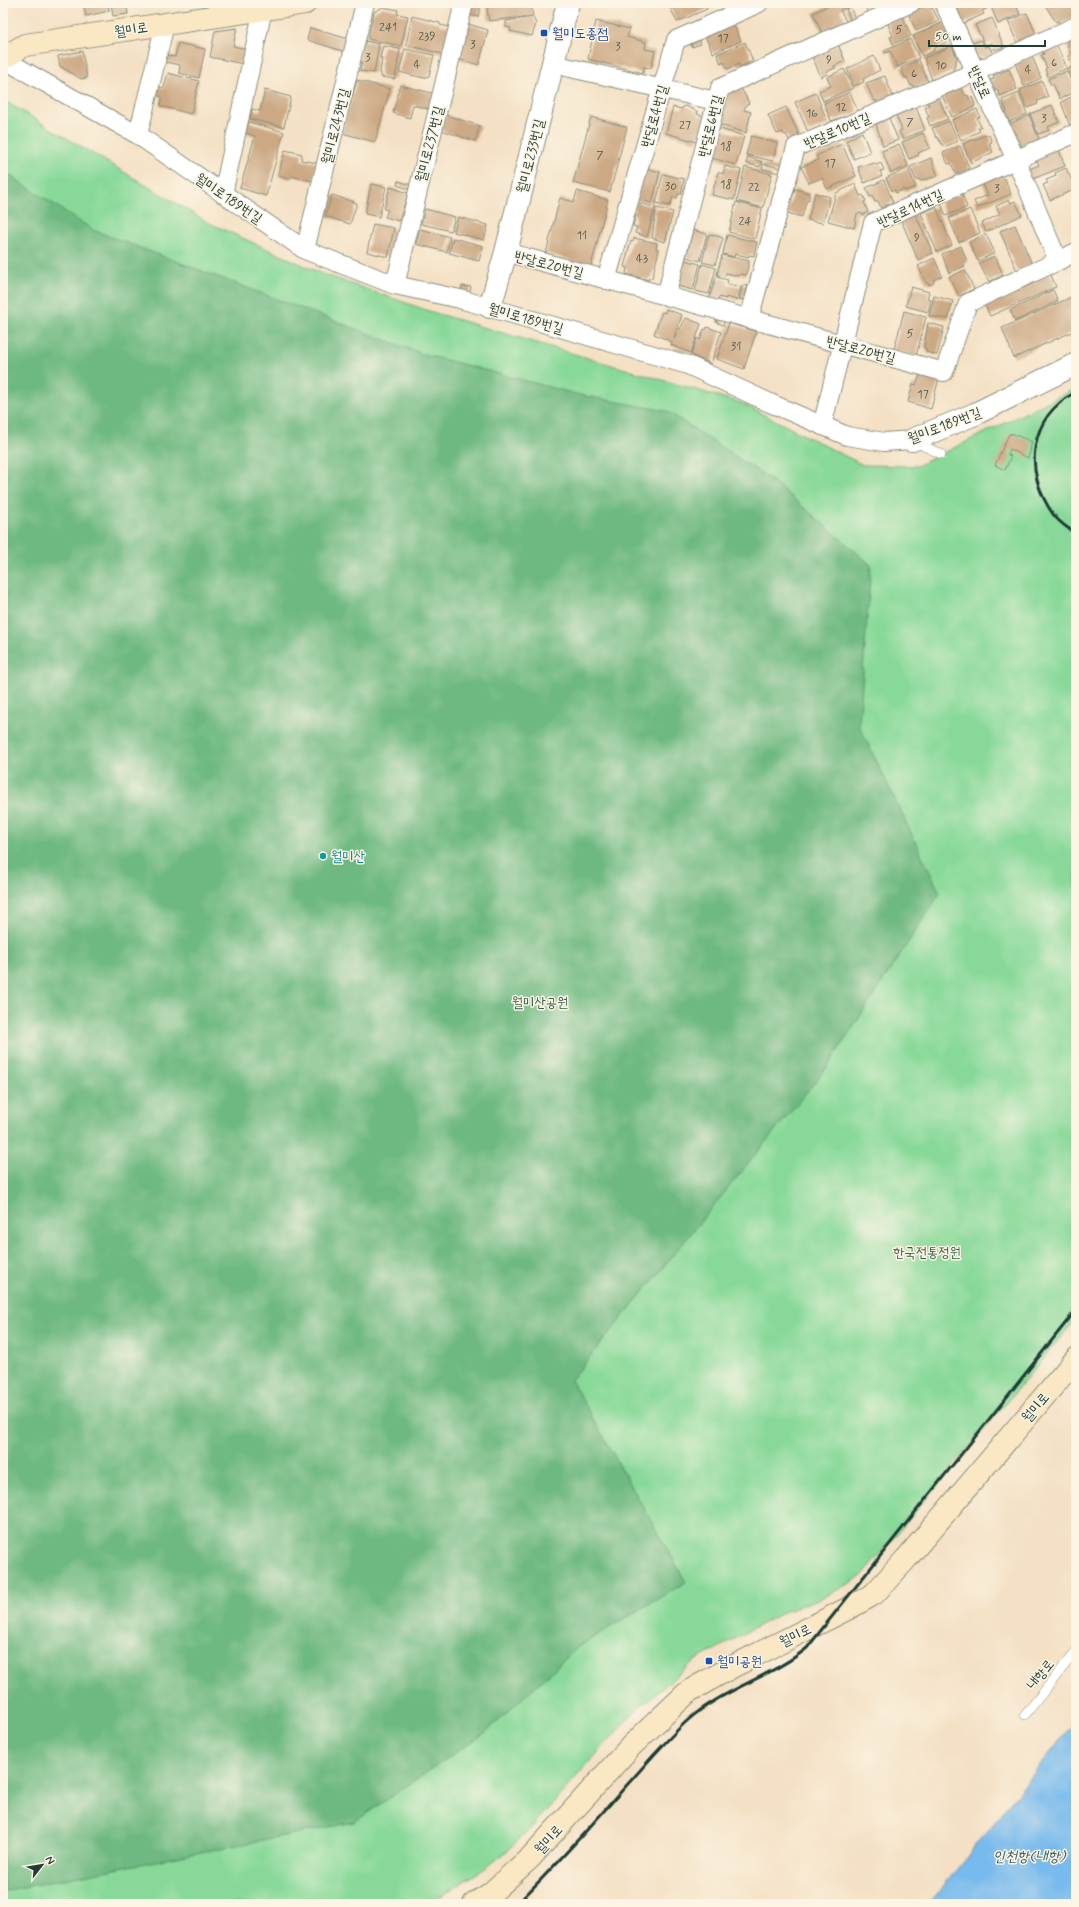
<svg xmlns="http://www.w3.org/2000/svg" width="1079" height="1907" viewBox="0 0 1079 1907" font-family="Mynerve,'Poor Story',sans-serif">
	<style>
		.green { fill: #88d999; stroke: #548b66 }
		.forest { fill: #6eb981; stroke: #467b5a }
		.water { fill: #77baed; stroke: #4b7c90 }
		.building { fill: #cca984 }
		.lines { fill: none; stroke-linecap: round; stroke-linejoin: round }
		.service-casing { stroke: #8a8f7c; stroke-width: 10 }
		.minor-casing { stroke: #8a8f7c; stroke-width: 20 }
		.tertiary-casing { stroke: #8a8f7c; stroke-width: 24 }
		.secondary-casing { stroke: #8a8f7c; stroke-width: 24 }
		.service { stroke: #fff; stroke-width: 9 }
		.minor { stroke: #fff; stroke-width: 18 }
		.tertiary { stroke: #fff; stroke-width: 22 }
		.secondary { stroke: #fae7c3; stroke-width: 22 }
		.rail { stroke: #1f3d34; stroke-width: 3 }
		.transit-dot { fill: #1a4fb4; stroke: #fcf5e5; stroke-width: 1.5 }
		.culture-dot { fill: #0f9aa8; stroke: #fcf5e5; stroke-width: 1.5 }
		.labels { text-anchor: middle; stroke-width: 3; stroke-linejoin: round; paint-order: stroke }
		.number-label { font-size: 12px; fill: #4a5848 }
		.street-label { font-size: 14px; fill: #1f3d34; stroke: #fcf5e5 }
		.transit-label { font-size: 14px; fill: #164399; stroke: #fcf5e5; text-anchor: start }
		.culture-label { font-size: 14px; fill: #0d838f; stroke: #fcf5e5; text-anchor: start }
		.park-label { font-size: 14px; fill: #345c48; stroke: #fcf5e5 }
		.water-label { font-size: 15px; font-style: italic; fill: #355c62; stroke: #fcf5e5 }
	</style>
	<rect width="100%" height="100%" fill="#fcf5e5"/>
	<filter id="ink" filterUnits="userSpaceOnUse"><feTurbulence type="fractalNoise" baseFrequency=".025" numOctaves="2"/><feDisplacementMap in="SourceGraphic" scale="8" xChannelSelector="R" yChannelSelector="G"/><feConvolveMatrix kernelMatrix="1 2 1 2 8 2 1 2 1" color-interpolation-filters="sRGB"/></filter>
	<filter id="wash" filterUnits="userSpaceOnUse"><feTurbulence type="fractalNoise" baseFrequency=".012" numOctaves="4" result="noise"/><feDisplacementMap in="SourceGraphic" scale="16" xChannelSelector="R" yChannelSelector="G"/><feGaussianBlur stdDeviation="0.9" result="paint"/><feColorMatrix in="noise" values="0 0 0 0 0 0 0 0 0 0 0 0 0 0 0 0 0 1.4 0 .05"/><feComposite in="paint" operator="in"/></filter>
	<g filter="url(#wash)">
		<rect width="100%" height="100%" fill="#f4e1c5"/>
		<!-- green -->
		<path class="green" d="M3 100 209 223 323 274 435 313 741 403 863 465 917 466 1076 388V1319L861 1577 826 1596 784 1612 694 1661 633 1713 530 1829 506 1852 487 1867 443 1895 423 1904H3Z"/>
		<!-- forest -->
		<path class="forest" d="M3 171 93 230 423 354 580 395 667 411 774 482 871 565 859 725 940 893 828 1066 571 1380 686 1582 579 1646 486 1732 354 1822 3 1891Z"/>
		<!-- water -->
		<path class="water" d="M1076 1721V1904H929Z"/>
		<g id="blocks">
			<!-- building -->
			<path class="building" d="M83 3H108L109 11 86 16Z
				M111 3H126L128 14 113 16Z
				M471 3H482L478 17 467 14Z
				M486 3H530L533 16 489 21Z
				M668 3H704L707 9 677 22Z
				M833 3H847L849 6 840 10 847 23 823 35 813 13Z
				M864 3H891L868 13Z
				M952 3H986L988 8 982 11 984 14 962 24Z
				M993 3H1015L1020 14 998 24 990 4Z
				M1049 3H1067L1073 17 1060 24 1058 21 1056 22 1045 5Z
				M925 6 933 9 939 21 916 31 908 13Z
				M383 7 398 10 397 14 408 16 401 46 368 39 374 12Z
				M850 7 855 19 851 21 846 9Z
				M1027 13 1036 34 1017 43 1008 21Z
				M902 15 911 36 893 44 890 37 893 36 887 22Z
				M412 16 440 23V25L449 27 443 54 406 45Z
				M533 17 536 24 532 36 510 31 511 28 506 27V21Z
				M992 18 1004 47 995 50 992 43 985 45 975 25Z
				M596 21 630 29 627 37 646 42 645 49 655 51 651 68 644 67 643 73 588 59Z
				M732 22 741 41 713 53 704 34Z
				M944 22 951 38 947 40V42L933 49 934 51 922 56 913 36Z
				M468 24 488 30 479 65 458 59Z
				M237 28 233 46 246 49 243 64 210 57 215 31Z
				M310 28 349 39 346 52 307 40Z
				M1076 33V64L1072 65 1068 56 1071 55 1067 46 1069 45 1066 38Z
				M698 37 701 44 692 47 690 41Z
				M910 39 919 58 897 67 890 51 885 53 884 51Z
				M361 40 379 44 374 73 360 71 362 62H359Z
				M981 40 985 47 989 46 994 56 985 59 975 55 970 44Z
				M745 42 753 61 740 67 739 64 727 69 724 62 721 64 717 54Z
				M178 43 205 49 199 78 179 73 180 65 165 62 167 55 175 57Z
				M838 44 845 61 834 66 835 68 826 72 827 74 821 77 812 56Z
				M1056 44 1067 68 1048 77 1045 69 1047 68 1041 55 1044 54 1042 51Z
				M383 46 400 49 395 79 381 77V73H380L382 58H380Z
				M952 46 957 58 953 71 932 80 924 58Z
				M405 49 434 55 429 76 424 78 399 72Z
				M82 51 87 78 81 79 60 66 58 56Z
				M874 56 880 70 863 79 864 82 854 86 847 69Z
				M1032 56 1041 78 1024 86 1015 63Z
				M919 60 928 82 914 88 913 85 911 86 907 77 905 78 901 68Z
				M1076 65V85L1068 69Z
				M844 69 853 88 823 101 819 91 831 86 827 77Z
				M1009 69 1017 89 1000 96 997 89 993 91 988 81 994 79 993 76Z
				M1067 71 1076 91 1060 99 1053 84 1051 85 1048 79Z
				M168 73 199 81 191 114 160 106 162 97 156 95 158 87 164 88Z
				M885 76 893 97 877 103 876 100 874 101 866 83Z
				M357 80 390 89 375 142 342 133Z
				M1042 81 1048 97 1037 101 1038 104 1027 108 1020 90Z
				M400 85 436 94 432 110 413 105 410 118 393 113Z
				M740 86 749 103 746 105 744 110 751 112 746 133 718 124 726 96 731 90Z
				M960 87 966 96 968 95 969 99 972 97 975 105 974 106V107L952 117 941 93Z
				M265 90 291 97 284 127 250 119 252 109 260 111Z
				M850 92 858 112 831 121 824 103Z
				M816 93 828 124 808 132 795 102Z
				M1019 93 1027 114 1009 122 1005 113 1007 112 1002 100Z
				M937 94 948 119 930 126 927 118 929 117 925 107 929 105 926 99Z
				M1076 95V124L1070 126 1061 102Z
				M1052 105 1059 122 1048 127 1049 130 1038 134 1030 114Z
				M686 106 698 112 697 114 705 117 697 142 666 133 673 107 682 109 683 107Z
				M786 107 800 137 790 142 786 134 784 135 783 132 777 134 768 115Z
				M916 107 925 130 903 139 899 131 902 130 896 115Z
				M977 109 980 117 977 118 981 127 978 128 980 131 961 140 952 120Z
				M446 115 480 126 475 141 441 130Z
				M1029 115 1039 139 1022 147 1016 133 1013 134 1009 124Z
				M591 117 627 127 610 192 573 183Z
				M889 118 898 140 883 146 876 124Z
				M949 121 958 141 944 147 937 137H936L932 128Z
				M249 122 284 132 266 196 240 188 255 136 246 133Z
				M717 128 744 136 736 165 709 157Z
				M862 132 870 152 854 159 846 141Z
				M923 133 930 148 918 153 919 155 909 159 902 142Z
				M986 135H989L992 142 989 143 993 152 971 163 963 144Z
				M751 136 777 143 773 161 746 155Z
				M842 144 856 176 827 189 822 178 809 183 801 167 818 160 816 156Z
				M899 144 908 166 891 173 882 151Z
				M960 146 969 168 956 174 951 163 948 164 943 153Z
				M1058 148 1065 166 1030 180 1026 170 1039 165 1035 157Z
				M285 150 302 154 301 160 317 163 313 181 291 176 290 179 278 176Z
				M748 157 762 162 760 167 746 163Z
				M931 158 938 176 920 181 919 179 916 180 910 167Z
				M875 163 876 165 881 163 884 170 880 171 882 176 864 183 858 167Z
				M763 164 781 168 780 173 762 169Z
				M725 166 741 170 734 200 712 195 718 172 723 174Z
				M745 167 772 174 763 208 737 201Z
				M644 168 660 172 652 203 636 199Z
				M908 168 916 187 905 191 904 189 896 193 895 190 892 191 886 178Z
				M1066 168 1076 189 1050 200 1043 185 1048 183 1046 180 1056 176 1055 173Z
				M663 174 684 179 681 194H678L677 198 673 197 670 206 656 203Z
				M997 176 1005 179 1011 194 977 208 974 201 988 195 982 182Z
				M884 180 893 202 881 208 878 201 875 202 872 196 870 197 866 188Z
				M398 181 412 185 411 190 397 185Z
				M371 184 386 187 379 217 365 214Z
				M855 184 860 196 863 195 866 201 864 202 868 212 862 215 861 213 857 214 854 228 828 221 836 193Z
				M390 187 408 193 399 221 385 217 388 210 384 209Z
				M795 189 809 193V200L807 199 802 217 787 213Z
				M577 191 608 200 591 266 546 253 560 198 574 202Z
				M815 193 830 197 823 223 808 220Z
				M962 194 967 207 946 216 940 202Z
				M332 195 357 203 350 224 325 216Z
				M1009 200 1011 203 1015 201 1022 215 986 232 982 223 1000 214 996 206Z
				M636 202 655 207 647 237 635 233 637 227 633 226 636 215 633 214Z
				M736 202 762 209 755 239 729 232Z
				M936 207 952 245 937 252 921 213Z
				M656 208 673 212 665 242 652 238Z
				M425 209 455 217 451 231 421 224Z
				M970 209 980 233 959 242 949 218Z
				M915 214 933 253 918 260 901 220Z
				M458 217 488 225 484 240 454 232Z
				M373 224 394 228 388 257 367 252Z
				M1015 225 1032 264 1017 271 1000 231Z
				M420 229 450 237 447 252 416 244Z
				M693 230 707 234 700 261 686 257Z
				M709 234 723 238 715 265 702 262Z
				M986 234 995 253 978 261 969 242Z
				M727 235 757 242 754 256 749 255 748 257 735 254 734 257 723 254Z
				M453 238 483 246 479 261 449 253Z
				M634 238 657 243 656 249 659 250 652 278 649 277V280L626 274 627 268 624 267 631 241 633 242Z
				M961 246 967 261 963 263 965 266 949 273 942 254Z
				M722 255 749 261 746 275 740 274 739 276 726 273 725 276 717 275Z
				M995 256 1003 275 989 282 979 263Z
				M934 258 942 276 933 280 934 283 929 285 928 283H926L918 266Z
				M685 260 700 264 693 290 678 286Z
				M702 264 716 268 709 294 695 291Z
				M965 270 974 289 959 296 949 277Z
				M1050 273 1056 287 990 316 983 301Z
				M716 277 728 280 727 284 741 287 737 300 726 297V299L719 297 717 304 708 302Z
				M743 285 748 286 744 300 739 299Z
				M462 286 471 287 469 295 461 293Z
				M911 287 929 292 927 299 931 300 928 312 906 306Z
				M1053 290 1058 301 1015 321 1010 310Z
				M934 296 953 301 948 319 929 316Z
				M1074 296 1076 300V330L1014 358 1002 328Z
				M666 309 682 315 674 339 677 328 680 329 686 318 701 324 691 353 671 345 672 342 654 334 662 312 665 313Z
				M904 311 926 317 916 356 894 350Z
				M718 317 725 320 723 325 716 322Z
				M729 323 756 332 744 369 717 359Z
				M928 323 944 327 937 355 926 352 927 349 924 348Z
				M707 327 721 332 711 364 691 355 697 338 700 340 704 329 706 330Z
				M921 373 939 378 931 409 908 402 913 384 916 385Z
				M1011 433 1032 442 1030 449H1031L1028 458 1010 449 1008 455 1011 456 1005 470 995 465 1009 434 1011 435Z"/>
		</g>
	</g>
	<g filter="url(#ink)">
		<use href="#blocks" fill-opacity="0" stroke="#8a8f7c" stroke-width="1"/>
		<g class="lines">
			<!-- service casing -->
			<g class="service-casing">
				<path id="service" d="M915 442 941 454
					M1025 1715 1076 1651"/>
			</g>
			<!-- minor casing -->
			<g class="minor-casing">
				<path id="minor" d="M3 59 138 135 305 250 395 285 460 299 688 365 770 403 847 436 884 442 912 440
					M553 64 716 101
					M138 135 165 24
					M223 194 263 9 261 3
					M305 250 365 3
					M506 252 944 372 968 303 1058 261 1016 160 944 3
					M1058 261 1076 252
					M606 280 676 40 759 3
					M395 285 464 3
					M666 296 720 88 911 3
					M749 319 796 147 975 72 1076 26
					M822 426 873 223 1076 133"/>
			</g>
			<!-- tertiary casing -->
			<g class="tertiary-casing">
				<path id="tertiary" d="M490 307 506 252 568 3
					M912 440 975 414 1076 364"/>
			</g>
			<!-- secondary casing -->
			<g class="secondary-casing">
				<path id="secondary" d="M3 58 25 45 305 3
					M474 1904 490 1894 531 1857 631 1746 689 1691 732 1667 851 1607 874 1594 906 1559 1076 1359"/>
			</g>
			<!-- service -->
			<use href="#service" class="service"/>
			<!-- minor -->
			<use href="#minor" class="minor"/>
			<!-- tertiary -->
			<use href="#tertiary" class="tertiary"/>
			<!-- secondary -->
			<use href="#secondary" class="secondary"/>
			<!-- rail -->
			<path class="rail" d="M1076 392C1028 417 1023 472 1053 514 1058 522 1068 528 1076 534
				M517 1904C555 1866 591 1826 626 1786 646 1764 666 1740 688 1720 724 1688 772 1677 807 1648L1076 1310"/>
		</g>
	</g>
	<!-- markers -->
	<g class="transit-dot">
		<rect x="540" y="29" width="8" height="8" rx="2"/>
		<rect x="705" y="1657" width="8" height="8" rx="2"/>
	</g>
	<circle class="culture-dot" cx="323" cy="856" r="4"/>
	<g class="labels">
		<!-- number labels -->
		<g class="number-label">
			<text x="388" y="31">241</text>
			<text x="899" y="33">5</text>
			<text x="427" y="40">239</text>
			<text x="723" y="42">17</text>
			<text x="473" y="48">3</text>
			<text x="618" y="50">3</text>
			<text x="368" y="61">3</text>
			<text x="829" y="63">9</text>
			<text x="1054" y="66">6</text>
			<text x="417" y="68">4</text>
			<text x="941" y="69">10</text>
			<text x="1028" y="73">4</text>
			<text x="914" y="77">6</text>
			<text x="841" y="111">12</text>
			<text x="812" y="117">16</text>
			<text x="1044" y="122">3</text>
			<text x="910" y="126">7</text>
			<text x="685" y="129">27</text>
			<text x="726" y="150">18</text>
			<text x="600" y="159">7</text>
			<text x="830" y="167">17</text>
			<text x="726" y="188">18</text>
			<text x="671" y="190">30</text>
			<text x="754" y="191">22</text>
			<text x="997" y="192">3</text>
			<text x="745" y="225">24</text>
			<text x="582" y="239">11</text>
			<text x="917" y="241">9</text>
			<text x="642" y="262">43</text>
			<text x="910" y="337">5</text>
			<text x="736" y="350">31</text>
			<text x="923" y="398">17</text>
		</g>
		<!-- street labels -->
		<g class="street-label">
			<text transform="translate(131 29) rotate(-9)" y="5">월미로</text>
			<text transform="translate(980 82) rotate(66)" y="5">반달로</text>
			<text transform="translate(654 116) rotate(-74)" y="5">반달로4번길</text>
			<text transform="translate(335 126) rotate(-76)" y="5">월미로243번길</text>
			<text transform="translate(710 126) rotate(-76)" y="5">반달로6번길</text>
			<text transform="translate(837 130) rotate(-23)" y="5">반달로10번길</text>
			<text transform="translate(429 144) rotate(-76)" y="5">월미로237번길</text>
			<text transform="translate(530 156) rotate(-76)" y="5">월미로233번길</text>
			<text transform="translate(229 198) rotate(34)" y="5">월미로189번길</text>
			<text transform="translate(910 208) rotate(-25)" y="5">반달로14번길</text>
			<text transform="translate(549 264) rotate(15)" y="5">반달로20번길</text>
			<text transform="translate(526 318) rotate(16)" y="5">월미로189번길</text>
			<text transform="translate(861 349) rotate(15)" y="5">반달로20번길</text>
			<text transform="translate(944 425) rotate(-21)" y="5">월미로189번길</text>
			<text transform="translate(1035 1407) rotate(-50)" y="5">월미로</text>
			<text transform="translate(795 1635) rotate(-27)" y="5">월미로</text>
			<text transform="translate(1040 1674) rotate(-51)" y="5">내항로</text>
			<text transform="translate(548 1839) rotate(-48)" y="5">월미로</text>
		</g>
		<!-- transit labels -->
		<g class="transit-label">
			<text x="552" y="38">월미도종점</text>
			<text x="717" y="1666">월미공원</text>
		</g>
		<!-- culture labels -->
		<g class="culture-label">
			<text x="331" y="861">월미산</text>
		</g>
		<!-- park labels -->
		<g class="park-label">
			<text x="540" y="1007">월미산공원</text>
			<text x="927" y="1257">한국전통정원</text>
		</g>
		<!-- water labels -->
		<g class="water-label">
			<text x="1029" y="1861">인천항(내항)</text>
		</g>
	</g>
	<!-- margin -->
	<rect width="1079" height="1907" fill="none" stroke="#fcf5e5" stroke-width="16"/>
	<!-- north arrow -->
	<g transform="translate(42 1865) rotate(59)" stroke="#fcf5e5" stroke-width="3" paint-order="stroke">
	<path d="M0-3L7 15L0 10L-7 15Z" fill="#1f3d34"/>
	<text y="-6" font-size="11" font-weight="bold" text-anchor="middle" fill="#1f3d34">N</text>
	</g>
	<!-- scale -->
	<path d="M929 40v6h116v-6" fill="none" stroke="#1f3d34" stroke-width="2"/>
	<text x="935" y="40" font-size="12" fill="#1f3d34" stroke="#fcf5e5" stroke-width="3" paint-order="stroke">50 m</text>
</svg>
